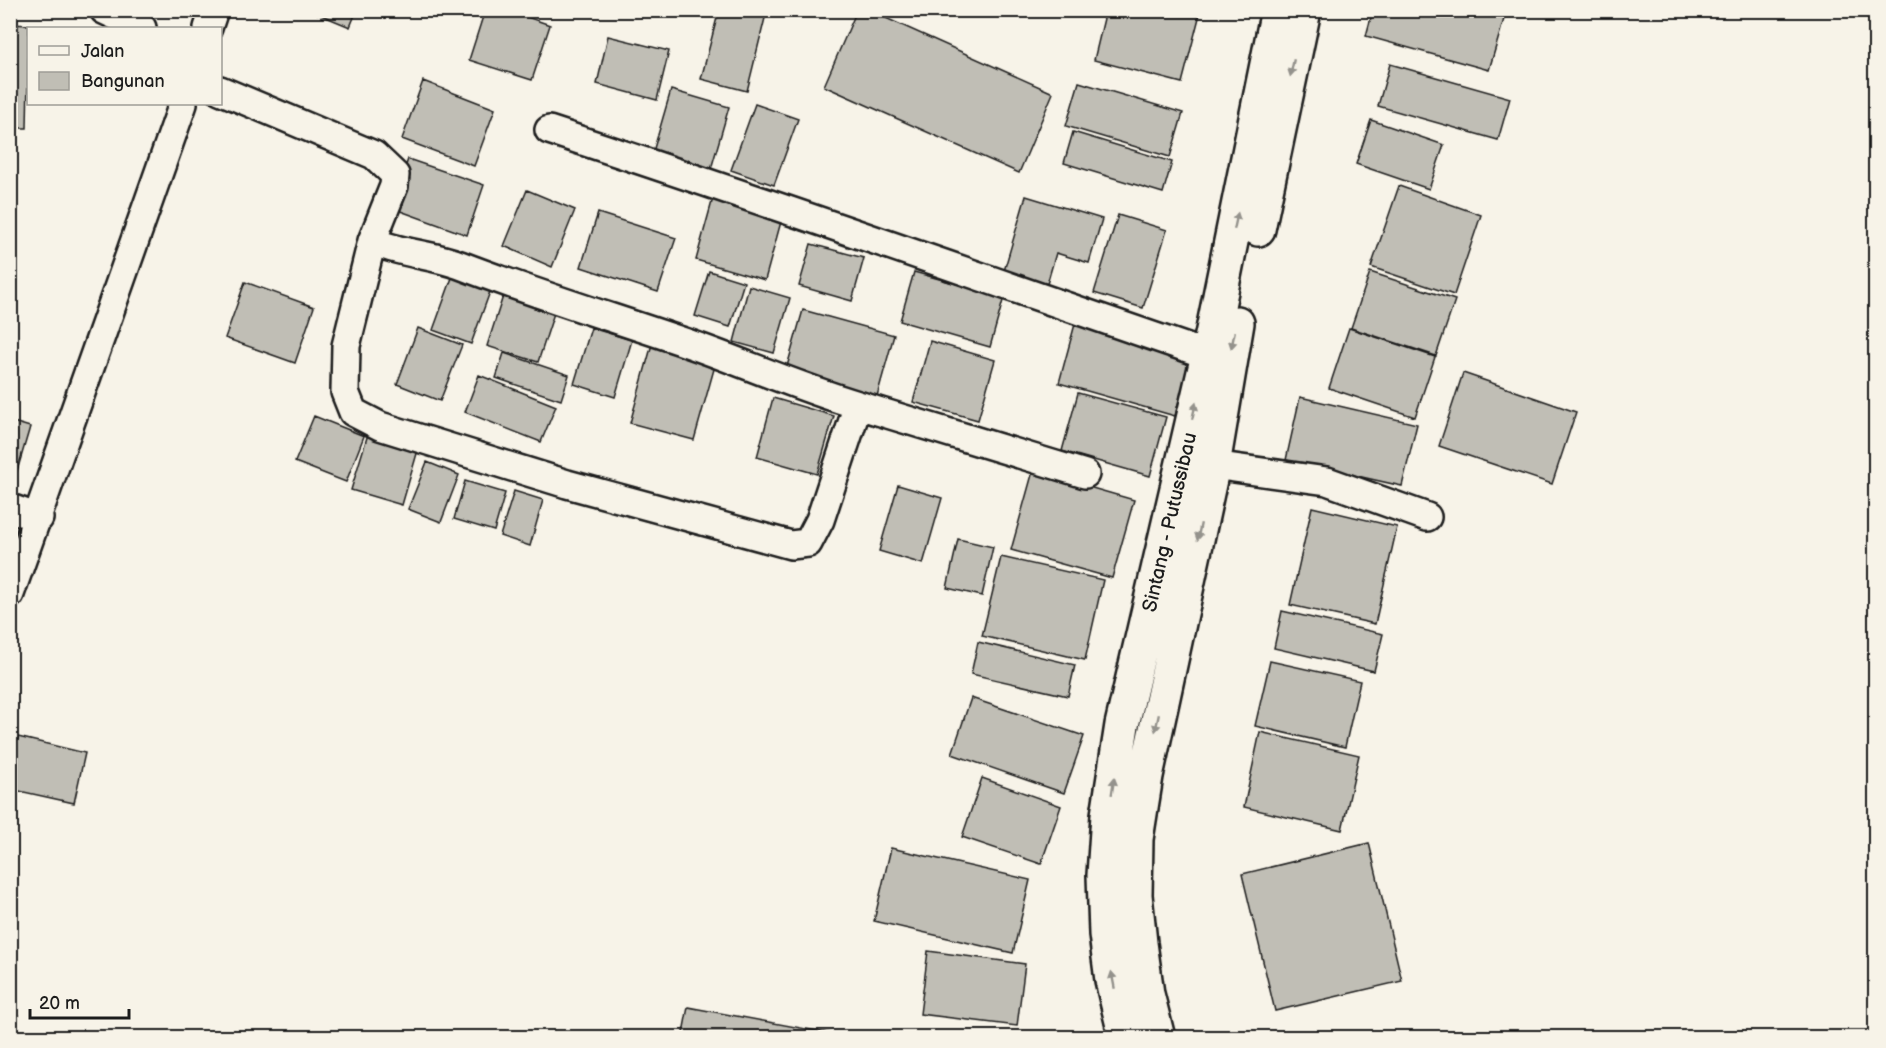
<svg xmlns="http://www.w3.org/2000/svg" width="1886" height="1048" viewBox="0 0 1886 1048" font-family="'Balsamiq Sans',sans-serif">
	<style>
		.building { fill: #c0beb5; stroke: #1c1c1c; stroke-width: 1.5 }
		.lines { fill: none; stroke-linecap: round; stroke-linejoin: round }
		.minor-casing { stroke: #1c1c1c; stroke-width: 32 }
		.trunk-casing { stroke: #1c1c1c; stroke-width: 38 }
		.minor { stroke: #f7f3e8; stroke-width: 27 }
		.trunk { stroke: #f7f3e8; stroke-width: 33 }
		.oneway { fill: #94928c }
		.labels { text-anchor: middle; stroke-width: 6; stroke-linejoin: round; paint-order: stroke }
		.street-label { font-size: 20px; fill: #1c1c1c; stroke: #f7f3e8 }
	</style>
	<rect width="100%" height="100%" fill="#f7f3e8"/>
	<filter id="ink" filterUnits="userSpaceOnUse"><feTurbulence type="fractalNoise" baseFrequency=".0167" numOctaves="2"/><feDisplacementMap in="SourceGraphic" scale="12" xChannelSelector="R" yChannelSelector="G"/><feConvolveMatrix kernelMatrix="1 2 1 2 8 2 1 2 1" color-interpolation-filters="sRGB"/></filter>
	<g filter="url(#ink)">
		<!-- building -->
		<path class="building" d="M309 10H357L350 27Z
			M485 10H507L550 25 532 80 469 60Z
			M719 10H767L747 91 701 79Z
			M857 10H868L1053 93 1019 173 824 86Z
			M1106 10H1201L1182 83 1094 60Z
			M1373 10H1474L1504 19 1489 70 1366 36Z
			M10 24 29 25 27 128H10Z
			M608 36 669 51 657 100 597 84Z
			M1390 64 1510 98 1498 140 1378 106Z
			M423 81 495 109 474 166 402 139Z
			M1079 82 1183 113 1170 157 1066 126Z
			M671 90 729 107 711 169 653 152Z
			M755 104 798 119 774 185 731 170Z
			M1371 120 1444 145 1429 189 1356 164Z
			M1073 132 1172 162 1163 193 1064 163Z
			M408 159 484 185 467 235 392 208Z
			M1399 186 1481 215 1454 295 1371 267Z
			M527 190 575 210 552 267 504 246Z
			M1026 196 1102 219 1089 263 1056 253 1047 284 1004 271Z
			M713 198 782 218 765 280 696 260Z
			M598 213 676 238 658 292 581 267Z
			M1118 215 1167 230 1143 308 1094 293Z
			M811 244 864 258 852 301 799 286Z
			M709 271 744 282 730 327 695 316Z
			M914 272 1004 297 990 347 900 321Z
			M1370 272 1455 300 1436 356 1351 328Z
			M453 275 491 289 471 344 433 330Z
			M245 282 314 307 295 363 225 338Z
			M749 286 790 298 774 353 734 342Z
			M504 293 555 310 538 362 487 346Z
			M803 310 894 335 877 396 786 370Z
			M1075 324 1191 356 1175 416 1059 383Z
			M418 328 462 345 440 401 397 384Z
			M591 328 632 340 615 397 574 384Z
			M1349 328 1435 357 1415 417 1329 388Z
			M930 341 995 360 978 420 913 402Z
			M652 344 716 362 694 440 630 423Z
			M504 353 569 375 561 400 496 378Z
			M1463 373 1576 412 1552 484 1439 446Z
			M479 375 556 406 541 442 465 412Z
			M1078 393 1166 417 1150 476 1062 451Z
			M1300 397 1417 424 1402 486 1286 460Z
			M773 398 834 416 817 474 757 457Z
			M314 416 364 436 346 482 295 462Z
			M10 421 30 427 17 471 10 469Z
			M368 434 418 450 402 505 351 490Z
			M427 462 459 475 441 522 408 509Z
			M1033 471 1134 500 1112 578 1011 550Z
			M465 481 505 493 494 531 454 519Z
			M898 485 942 498 923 564 879 551Z
			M514 491 543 500 530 546 500 536Z
			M1312 507 1397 527 1375 624 1290 605Z
			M958 539 993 547 982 596 947 588Z
			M1001 557 1103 580 1085 660 982 636Z
			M1282 611 1383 634 1374 671 1274 648Z
			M978 642 1075 665 1068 696 971 674Z
			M1270 661 1360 681 1345 747 1255 726Z
			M971 698 1084 736 1064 793 952 754Z
			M1260 732 1359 755 1342 830 1244 807Z
			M18 737 85 753 74 803 10 789V770Z
			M982 778 1061 806 1041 864 962 837Z
			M1369 843 1402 981 1275 1011 1242 874Z
			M891 848 1030 880 1013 953 874 921Z
			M928 951 1025 964 1017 1026 920 1014Z
			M688 1007 839 1035V1038H682Z
			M10 1015H18L17 1038H10Z"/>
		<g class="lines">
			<!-- minor casing -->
			<g class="minor-casing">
				<path id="minor" d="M104 10 142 28
					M208 28 214 10
					M220 90 374 155 395 175 394 186 372 241 346 346 345 392 353 412 380 426 567 484 791 545 808 543 820 520 858 405C800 388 745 363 687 343 611 317 535 294 460 265 431 254 401 254 372 241
					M549 130C770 202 988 280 1208 355
					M858 405 1085 474
					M1213 465 1327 481 1427 517
					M10 508 39 518
					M10 594 183 104"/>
			</g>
			<!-- trunk casing -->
			<g class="trunk-casing">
				<path id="trunk" d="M1258 229 1304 10
					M1126 1038 1112 980 1106 934 1104 875 1108 815 1122 725 1208 355 1278 10
					M1158 1038 1147 994 1140 943 1135 895 1136 839 1146 776 1213 465 1237 323"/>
			</g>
			<!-- minor -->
			<use href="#minor" class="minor"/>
			<!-- trunk -->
			<use href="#trunk" class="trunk"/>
		</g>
		<!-- one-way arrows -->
		<defs><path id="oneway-solid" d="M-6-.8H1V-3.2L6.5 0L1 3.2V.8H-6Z" transform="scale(1.5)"/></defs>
		<g class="oneway">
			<use href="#oneway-solid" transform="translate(1292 68) rotate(102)"/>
			<use href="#oneway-solid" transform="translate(1236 221) rotate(-78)"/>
			<use href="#oneway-solid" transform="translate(1233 340) rotate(102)"/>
			<use href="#oneway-solid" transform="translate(1194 411) rotate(-77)"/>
			<use href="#oneway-solid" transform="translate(1199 532) rotate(102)"/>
			<use href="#oneway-solid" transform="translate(1157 723) rotate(102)"/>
			<use href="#oneway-solid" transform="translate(1113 786) rotate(-81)"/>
			<use href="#oneway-solid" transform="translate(1113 980) rotate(-101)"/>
		</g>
	</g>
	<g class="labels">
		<!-- street labels -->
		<g class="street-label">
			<text transform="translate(1169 522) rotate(-77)" y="7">Sintang - Putussibau</text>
		</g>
	</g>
	<!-- margin -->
	<rect width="1886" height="1048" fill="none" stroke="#f7f3e8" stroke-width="36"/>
	<rect x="18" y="18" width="1850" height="1012" fill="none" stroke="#1c1c1c" stroke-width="2" filter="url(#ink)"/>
	<!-- legend -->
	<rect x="27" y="27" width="195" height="78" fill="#f7f3e8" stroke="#9f9d96" stroke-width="1.5"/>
	<rect x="39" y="46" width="30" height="9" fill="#f7f3e8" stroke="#9f9d96" stroke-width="1.5"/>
	<text x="81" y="57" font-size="18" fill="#1c1c1c">Jalan</text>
	<rect x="39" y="72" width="30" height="18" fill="#c0beb5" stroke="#9f9d96" stroke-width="1.5"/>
	<text x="81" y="87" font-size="18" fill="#1c1c1c">Bangunan</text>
	<!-- scale -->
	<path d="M30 1009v9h99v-9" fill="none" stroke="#1c1c1c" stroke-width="3"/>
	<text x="39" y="1009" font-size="18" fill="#1c1c1c" stroke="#f7f3e8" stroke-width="4.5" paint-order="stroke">20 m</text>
</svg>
